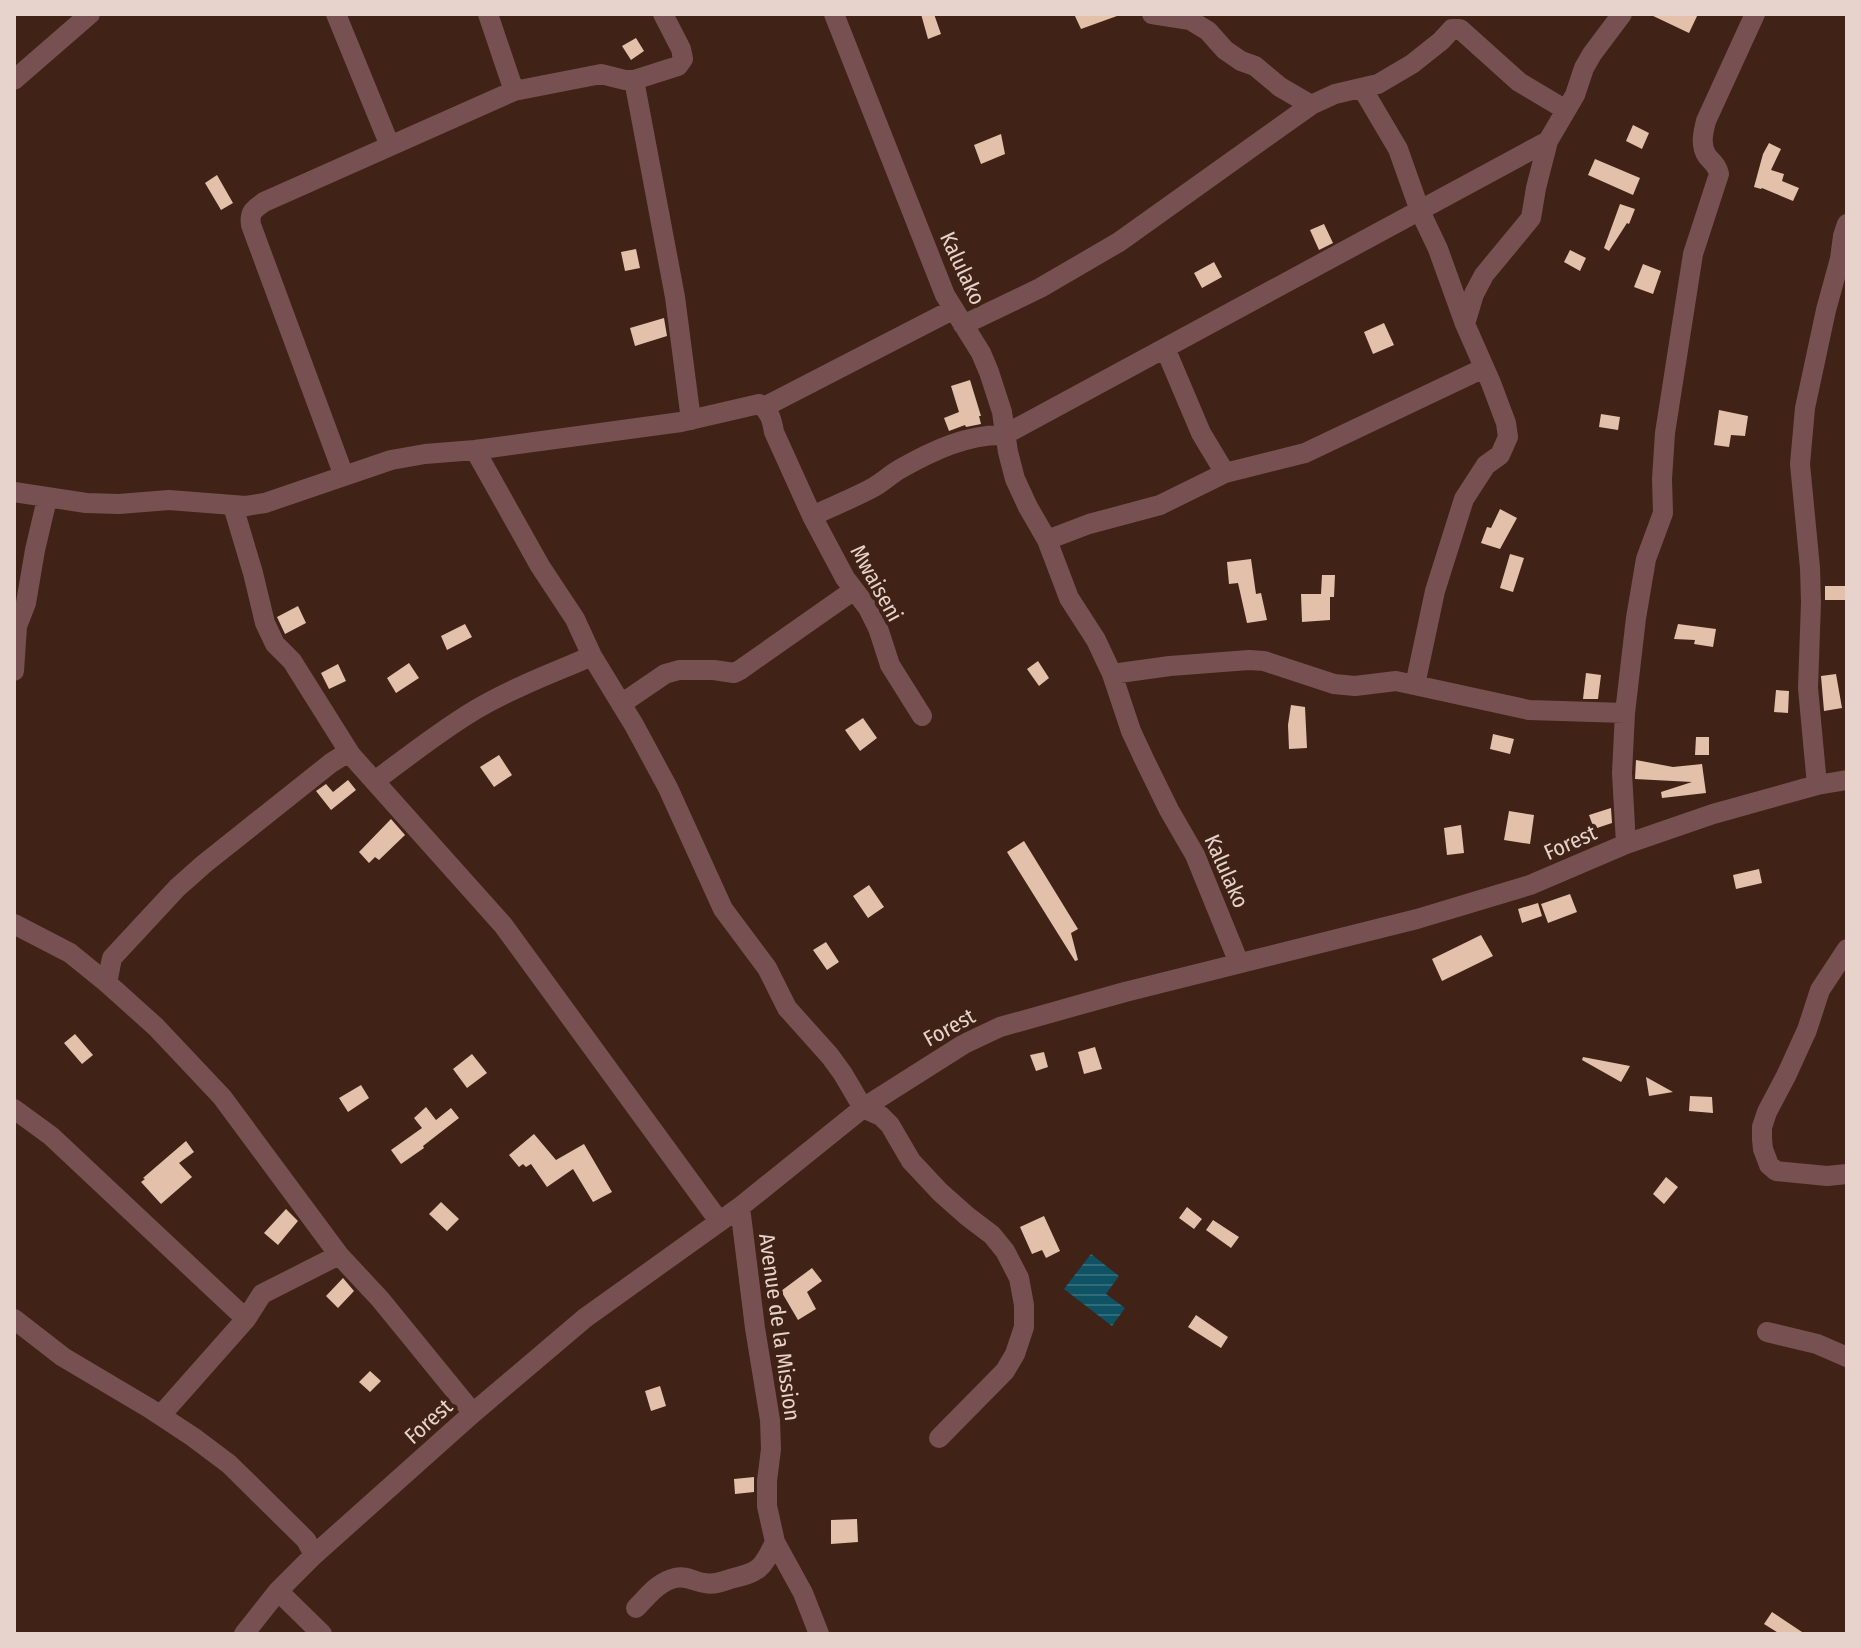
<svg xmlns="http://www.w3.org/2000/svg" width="1861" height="1648" viewBox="0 0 1861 1648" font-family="'Fira Sans Condensed',sans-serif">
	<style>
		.water { fill: url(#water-rules) }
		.building { fill: #e2c0aa }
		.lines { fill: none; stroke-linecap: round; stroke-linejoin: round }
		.minor { stroke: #775151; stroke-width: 20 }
		.labels { text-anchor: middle; stroke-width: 8; stroke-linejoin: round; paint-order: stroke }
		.street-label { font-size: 22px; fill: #e7d3cb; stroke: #402316 }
	</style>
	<defs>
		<pattern id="water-rules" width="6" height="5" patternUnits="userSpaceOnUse" patternTransform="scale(2)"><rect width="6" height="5" fill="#0e5263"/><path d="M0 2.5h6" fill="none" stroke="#316a78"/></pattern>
	</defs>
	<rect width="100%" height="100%" fill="#402316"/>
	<!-- water -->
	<path class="water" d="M1091 1254 1119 1276 1106 1294 1125 1308 1112 1326 1064 1289Z"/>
	<!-- building -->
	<path class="building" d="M921 14H934L941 34 928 39Z
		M1074 14H1117V16L1081 29Z
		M1649 14H1698L1689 33Z
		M636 38 644 51 631 60 622 46Z
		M1633 125 1649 133 1642 149 1626 141Z
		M1001 134 1005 154 981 164 974 145Z
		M1769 143 1781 149 1771 170 1784 174 1782 181 1799 188 1793 201 1762 188 1761 189 1754 187 1763 154Z
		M1595 159 1640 178 1633 195 1588 175Z
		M217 175 233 203 221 210 205 183Z
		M1620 204 1635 209 1629 224 1627 223 1609 251 1604 248Z
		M1324 224 1333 243 1319 250 1310 230Z
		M636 249 640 268 625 271 621 252Z
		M1570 250 1586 258 1580 271 1564 262Z
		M1214 262 1222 277 1202 288 1194 273Z
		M1643 264 1661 271 1653 294 1634 287Z
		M664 318 667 336 635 346 630 328Z
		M1384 323 1394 345 1373 354 1364 332Z
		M970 380 981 416H979L981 424 966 427 965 425 949 431 944 418 959 412 951 386Z
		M1719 410 1748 416 1745 436 1731 435 1729 447 1714 445Z
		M1601 414 1620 417 1618 430 1599 427Z
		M1500 509 1517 518 1500 549 1481 543 1487 527 1491 528Z
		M1510 554 1524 558 1513 592 1500 588Z
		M1251 559 1256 594 1261 593 1267 620 1247 623 1238 583 1229 584 1227 562Z
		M1322 575H1335L1334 597H1330V620L1302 622 1301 594H1321Z
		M1825 586H1847V600H1825Z
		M298 606 306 623 285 634 277 617Z
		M465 624 472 637 447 650 441 636Z
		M1678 624 1716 629 1713 647 1694 644 1695 640 1674 639Z
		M1038 661 1049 678 1039 686 1027 669Z
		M409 663 419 678 396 693 387 678Z
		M338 664 346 681 329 689 321 673Z
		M1586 673 1601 675 1598 699H1583Z
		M1836 674 1842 708 1824 711 1821 676Z
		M1776 690 1789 691 1788 713 1774 712Z
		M1291 705 1305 707 1307 748 1289 749 1288 725Z
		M863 718 877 738 860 751 845 730Z
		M1493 734 1514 739 1510 754 1490 749Z
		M1696 737H1709V755H1695Z
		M499 755 512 775 494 787 480 767Z
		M1636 760 1673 767 1702 764 1706 793 1662 798 1661 792 1692 782 1635 779Z
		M348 780 356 790 331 810 316 791 326 784 333 792Z
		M1611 808 1612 823 1594 829 1589 815Z
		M1509 811 1534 815 1530 844 1504 840Z
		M391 819 405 835 379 860 375 857 369 863 359 852Z
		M1461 825 1464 853 1447 855 1444 828Z
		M1024 841 1078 929 1071 933 1078 960 1075 961 1007 852Z
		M1759 869 1762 883 1736 889 1733 875Z
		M869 885 884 907 868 918 853 896Z
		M1570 894 1577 912 1548 923 1541 904Z
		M1538 903 1542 916 1522 923 1518 909Z
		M1481 935 1493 956 1442 981 1432 959Z
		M826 942 839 962 827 970 813 950Z
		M75 1034 93 1055 82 1064 64 1043Z
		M1095 1047 1102 1069 1084 1074 1078 1052Z
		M1044 1052 1048 1067 1036 1071 1030 1055Z
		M472 1054 487 1073 467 1088 453 1069Z
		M1583 1057 1630 1066 1621 1082 1582 1060Z
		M1646 1077 1673 1092 1649 1096Z
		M361 1085 369 1098 348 1112 339 1098Z
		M1690 1096 1712 1097 1713 1113 1689 1111Z
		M426 1107 436 1120 451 1108 459 1118 423 1146 424 1148 401 1164 391 1150 422 1128 414 1118Z
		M534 1134 556 1160 584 1144 612 1192 593 1202 573 1169 547 1187 531 1164 526 1167 523 1164 519 1167 509 1155Z
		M186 1141 194 1152 179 1163 192 1177 161 1204 141 1182 145 1179 143 1178Z
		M1666 1177 1678 1187 1664 1204 1653 1194Z
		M441 1202 459 1219 447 1231 429 1214Z
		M1187 1207 1202 1219 1194 1229 1179 1218Z
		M286 1209 298 1221 278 1245 264 1233Z
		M1044 1216 1060 1251 1046 1258 1042 1250 1032 1254 1020 1227Z
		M1213 1220 1239 1237 1231 1248 1206 1230Z
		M812 1268 822 1281 807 1292 816 1309 798 1320 781 1291Z
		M343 1278 354 1291 338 1308 326 1296Z
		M1196 1315 1228 1337 1221 1348 1188 1327Z
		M370 1371 381 1381 370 1392 359 1382Z
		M660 1386 666 1406 651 1411 645 1391Z
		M754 1477V1492L735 1494 734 1479Z
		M857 1519 858 1542 831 1544V1520Z
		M1772 1612 1805 1634H1780L1764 1624Z"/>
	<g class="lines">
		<!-- minor -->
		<path class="minor" d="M336 14 390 146
			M488 14 514 91
			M834 14 945 295 981 353 989 372 1002 412 1008 452 1015 479 1028 507 1047 540 1069 598 1096 640 1112 674 1131 731 1145 761 1169 810 1195 855 1239 963
			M1152 14 1190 20 1208 31 1225 50 1241 61 1255 66 1280 87 1311 105
			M14 80 90 14
			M634 80 675 297 691 420
			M1362 88 1398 149 1420 211 1438 249 1465 324 1491 383 1506 423 1508 437 1500 455 1486 465 1464 499 1435 591 1415 685
			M1465 324 1474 294 1484 275 1531 218 1536 188 1548 141 1575 95 1584 68 1592 54 1622 14
			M963 325 1040 288 1119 242 1311 105 1335 94 1378 84 1412 64 1441 41 1452 29H1460L1519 82 1566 110
			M1165 348 1201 433 1225 473
			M764 407 954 309
			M475 450 540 566 575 619 592 656 634 725 668 788 723 909 767 968 787 1008 830 1056 843 1074 863 1108 881 1116 890 1125 911 1161 940 1192 967 1216 992 1235 1005 1251 1019 1278 1024 1305V1327L1015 1354 1005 1371 939 1438
			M344 476 251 225C249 212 254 209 264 202L514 91 601 74 625 80H634L678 66 683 59 681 49 663 14
			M14 492 86 503 119 504 169 500 246 506 265 503 391 460 425 454 475 450 681 422 759 404C770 411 772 420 774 432L812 516 845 578 868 608 878 628 890 665 922 716
			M233 506 253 573 265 623 275 644 292 661 351 755
			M812 516C833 506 854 498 874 487 883 482 891 474 900 469 932 451 967 434 1004 435L1548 141
			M1047 540 1089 524 1160 505 1225 473 1305 453 1484 368
			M14 671 17 626 26 603 35 550 47 499
			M1112 674 1170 666 1249 660 1264 661 1334 684 1355 686 1396 681 1529 710 1625 713
			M621 704 665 674 679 670H714L734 673 740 670 854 590
			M375 781C407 757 440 731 475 710 512 688 553 673 592 656
			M1817 785 1808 688 1811 602 1810 568 1800 464 1805 408 1826 310 1840 259 1843 236 1847 224
			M1626 844 1622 773 1625 713 1636 618 1646 559 1663 513 1662 479 1665 433 1693 254 1719 174C1717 165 1713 163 1707 156 1700 145 1703 133 1706 121L1755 14
			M14 924 70 953 107 983 156 1027 222 1097 339 1255 380 1299 473 1413
			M1847 949 1820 990 1807 1030 1786 1076 1767 1112 1762 1127V1139L1763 1149 1769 1165 1776 1171 1827 1176 1847 1174
			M107 983 112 958 177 888 204 864 331 763 342 756 351 755 503 925 719 1221
			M14 1109 51 1136 246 1319
			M740 1207 755 1328 770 1420 771 1449 767 1481V1506L775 1542 803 1593 819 1634
			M14 1319 63 1357 149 1408 193 1437 229 1464 306 1540 314 1555
			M1767 1332 1817 1344 1847 1357
			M161 1415 246 1319 262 1294 339 1255
			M278 1591 322 1634
			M636 1608C648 1596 658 1582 675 1578 687 1575 694 1582 705 1583 714 1585 721 1582 730 1579 759 1572 762 1570 775 1542
			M244 1634 278 1591 314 1555 473 1413 585 1318 740 1207 863 1108 964 1044 1000 1027 1125 992 1417 919 1530 885 1626 844 1713 814 1817 785 1847 780"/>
	</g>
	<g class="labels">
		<!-- street labels -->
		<g class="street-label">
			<text transform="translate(963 268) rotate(65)" y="8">Kalulako</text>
			<text transform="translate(877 583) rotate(61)" y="8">Mwaiseni</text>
			<text transform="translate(1570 842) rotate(-24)" y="8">Forest</text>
			<text transform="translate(1227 871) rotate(66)" y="8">Kalulako</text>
			<text transform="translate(949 1027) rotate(-29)" y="8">Forest</text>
			<text transform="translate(780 1327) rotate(82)" y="8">Avenue de la Mission</text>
			<text transform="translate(428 1421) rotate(-42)" y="8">Forest</text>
		</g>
	</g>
	<!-- border -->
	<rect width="1861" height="1648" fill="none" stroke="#e7d3cb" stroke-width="32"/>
</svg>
